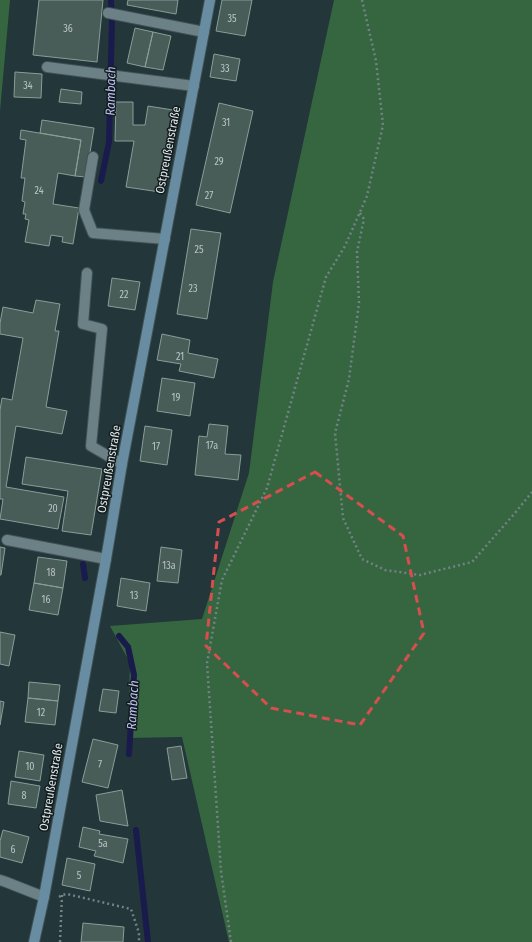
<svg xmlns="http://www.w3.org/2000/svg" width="532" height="942" viewBox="0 0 532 942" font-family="'Fira Sans Condensed',sans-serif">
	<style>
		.green { fill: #366640 }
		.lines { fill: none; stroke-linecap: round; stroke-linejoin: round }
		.stream { stroke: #191b4c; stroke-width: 6 }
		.building { fill: #495d58; stroke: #889e99 }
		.service-casing { stroke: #415255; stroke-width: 12 }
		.secondary-casing { stroke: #415255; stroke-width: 12 }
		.path { stroke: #728285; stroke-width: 2.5; stroke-dasharray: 2 3; stroke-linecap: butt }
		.service { stroke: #6c8186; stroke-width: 10 }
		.secondary { stroke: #688da2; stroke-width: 10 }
		.marked { fill: none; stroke: #d74e4f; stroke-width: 3; stroke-dasharray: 8 5; stroke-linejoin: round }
		.labels { text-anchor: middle; stroke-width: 3; stroke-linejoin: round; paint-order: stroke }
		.number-label { font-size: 10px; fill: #b7c4c6 }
		.street-label { font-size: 12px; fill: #dce7ea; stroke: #141c1e }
		.water-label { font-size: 13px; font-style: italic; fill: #bac3f6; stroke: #141c1e }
	</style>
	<rect width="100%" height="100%" fill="#23363a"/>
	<!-- green -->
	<path class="green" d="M0 0H10L0 111Z
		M334 0H532V942H229L182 737 128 738 130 663 110 626 202 619 249 473 273 282Z"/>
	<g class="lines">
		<!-- stream -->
		<path class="stream" d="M101 181 109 142 112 21 111 0
			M83 564 85 578
			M119 636 128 647 134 675 129 754
			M136 830 148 942"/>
	</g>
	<!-- building -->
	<path class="building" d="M39 0H103L97 62 33 55Z
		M128 0H178L176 14 127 5Z
		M222 0H252L245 36 216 31Z
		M135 28 153 32 145 67 127 63Z
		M153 32 171 36 163 70 145 67Z
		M214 54 240 59 236 81 210 77Z
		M15 72 42 74 41 98 14 97Z
		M61 89 82 92 81 104 59 102Z
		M116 102H133V125H145L148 106 173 110 160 192 126 187 134 141H115Z
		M219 103 253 111 230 213 196 205Z
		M42 120 94 128 86 177 75 176 81 140 40 133Z
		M21 130 81 140 75 176 58 173 53 204 79 208 73 244 62 242 63 237 51 235 49 246 25 242 29 220 25 219 26 214H23L25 202 22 201 25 178H21L26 140 20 139Z
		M191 229 221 233 207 319 177 314Z
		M112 278 140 282 135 310 108 306Z
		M36 300 60 304 55 331H59L46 407 67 411 62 434 16 426 6 487 64 497 58 529 0 519 3 499H0V410L2 398 12 400 23 338 0 334V323L3 307 33 313Z
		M162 334 190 340 188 353 218 359 214 378 179 371 181 364 157 360Z
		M162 378 195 383 190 416 157 411Z
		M209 424 228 426 225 454 241 455 238 480 195 475 199 436 207 437Z
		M145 426 172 430 167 465 140 461Z
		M26 457 102 469 91 535 62 531 68 491 22 484Z
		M0 547 5 548 1 575H0Z
		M161 547 182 550 178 583 157 581Z
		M38 557 67 561 63 588 34 583Z
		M121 578 150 583 146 611 117 606Z
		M34 583 63 588 58 615 29 610Z
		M0 632 15 635 9 666 0 664Z
		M29 682 60 685 58 701 28 698Z
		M103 689 119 691 116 713 99 711Z
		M28 698 58 701 55 725 25 722Z
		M0 701 4 702 0 725Z
		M93 739 118 745 108 788 82 782Z
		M181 746 187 778 172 780 167 748Z
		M19 751 44 755 40 781 15 777Z
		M11 781 40 786 36 808 8 804Z
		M122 790 128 826 100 821 96 795Z
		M83 827 100 831 99 834 128 839 123 863 94 856 96 851 79 847Z
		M3 830 29 837 22 863 0 857V841Z
		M67 858 95 864 90 891 62 885Z
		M83 923 124 927 123 942H81Z"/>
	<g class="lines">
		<!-- service casing -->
		<g class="service-casing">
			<path id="service" d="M108 13 204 32
				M47 67 194 86
				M93 157 84 210 93 233 165 239
				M87 273 83 324 102 329 91 446 122 464
				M7 540 106 559
				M0 880 6 882 44 897"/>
		</g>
		<!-- secondary casing -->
		<g class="secondary-casing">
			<path id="secondary" d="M34 942 44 897 106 559 122 464 210 0"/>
		</g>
		<!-- path -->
		<path class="path" d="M360 213 364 219 357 252 359 303 349 379 335 433 343 518 362 559 385 570 420 575 472 562 515 513 532 492
			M59 897 62 895 67 894 131 909 139 933V942
			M60 942 62 895
			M231 942 221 871 207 663 222 580 267 488 326 277 345 246 367 196 383 125 376 61 362 0"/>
		<!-- service -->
		<use href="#service" class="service"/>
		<!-- secondary -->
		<use href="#secondary" class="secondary"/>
	</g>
	<!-- marked area -->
	<path class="marked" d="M315 472 403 536 424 633 360 725 271 708 206 646 219 522Z"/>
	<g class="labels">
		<!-- number labels -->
		<g class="number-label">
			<text x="232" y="22">35</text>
			<text x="68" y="32">36</text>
			<text x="225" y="72">33</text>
			<text x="28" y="89">34</text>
			<text x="226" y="126">31</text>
			<text x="219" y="165">29</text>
			<text x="39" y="194">24</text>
			<text x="209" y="199">27</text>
			<text x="199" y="253">25</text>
			<text x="193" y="292">23</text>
			<text x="124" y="298">22</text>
			<text x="180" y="360">21</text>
			<text x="176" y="401">19</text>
			<text x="212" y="449">17a</text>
			<text x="156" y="450">17</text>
			<text x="53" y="512">20</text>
			<text x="169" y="569">13a</text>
			<text x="51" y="576">18</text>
			<text x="134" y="599">13</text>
			<text x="46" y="603">16</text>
			<text x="41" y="716">12</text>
			<text x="100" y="768">7</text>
			<text x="30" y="770">10</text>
			<text x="24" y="799">8</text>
			<text x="103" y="847">5a</text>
			<text x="13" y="853">6</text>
			<text x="79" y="879">5</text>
		</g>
		<!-- street labels -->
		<g class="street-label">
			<text transform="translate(168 150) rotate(-79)" y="4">Ostpreußenstraße</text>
			<text transform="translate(109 469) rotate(-80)" y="4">Ostpreußenstraße</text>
			<text transform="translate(51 787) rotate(-80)" y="4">Ostpreußenstraße</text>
		</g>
		<!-- water labels -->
		<g class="water-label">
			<text transform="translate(110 91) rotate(-89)" y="5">Rambach</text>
			<text transform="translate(132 705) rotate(-87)" y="5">Rambach</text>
		</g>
	</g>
</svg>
